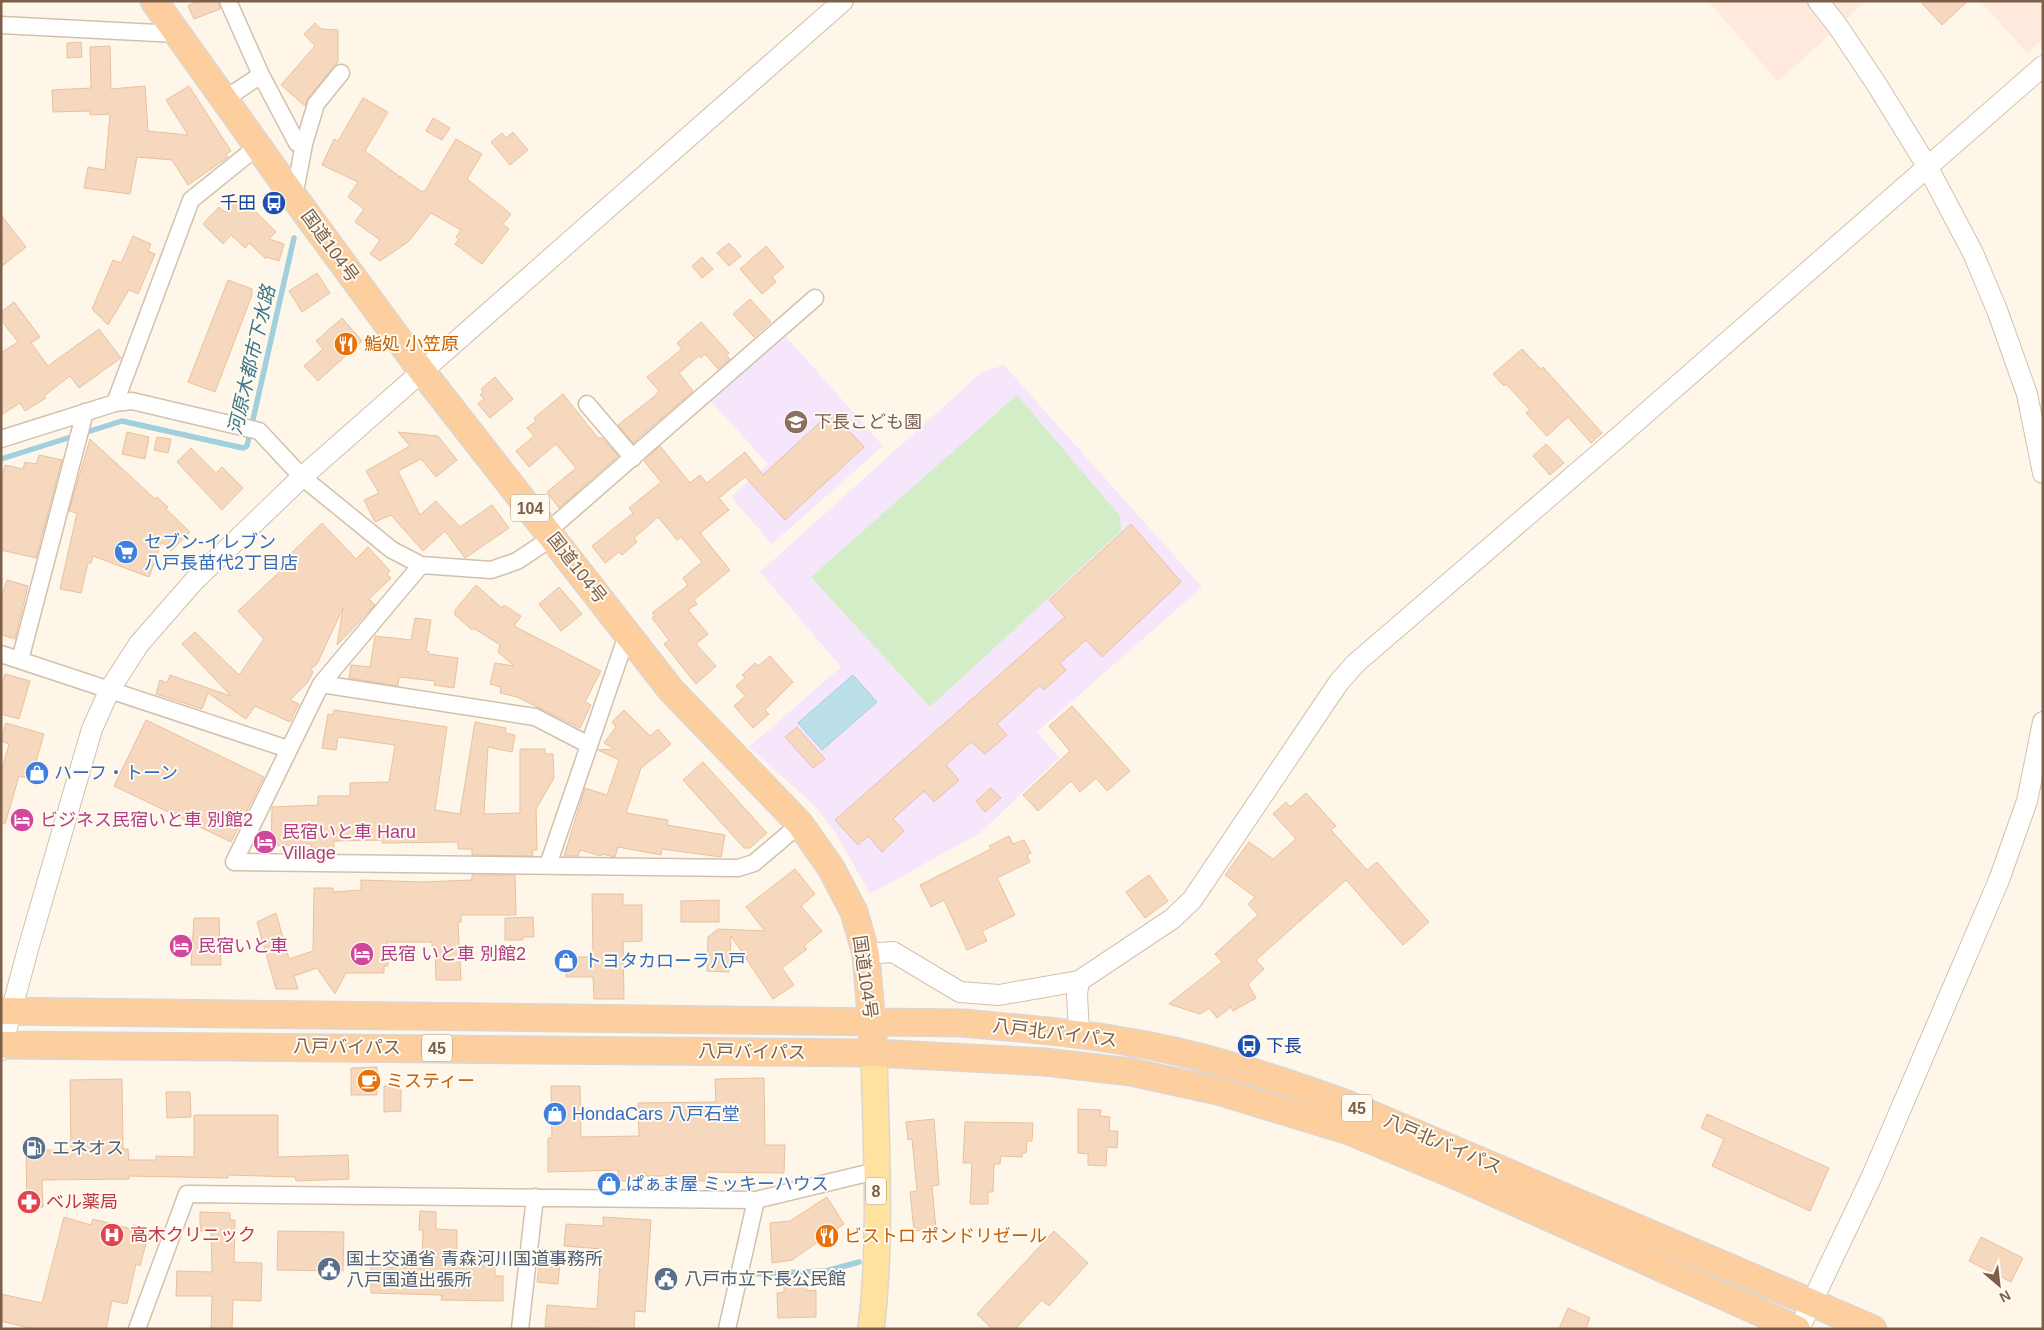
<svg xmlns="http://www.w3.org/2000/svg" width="2044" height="1330" viewBox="0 0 2044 1330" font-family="Arial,'Noto Sans JP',sans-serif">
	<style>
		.commercial { fill: #ffe9dd }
		.education { fill: #f5e6fb }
		.green { fill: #d3eec6 }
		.water { fill: #bbe0ea; stroke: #a0cfdd }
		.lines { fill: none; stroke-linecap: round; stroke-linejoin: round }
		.stream { stroke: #a0cfdd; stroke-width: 5.5 }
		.building { fill: #f6d8bf; stroke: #eac09d }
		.minor-casing { stroke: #d2c0ad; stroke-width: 19 }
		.tertiary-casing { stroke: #d2c0ad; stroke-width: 22 }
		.primary-casing { stroke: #ddd5d0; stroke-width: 28 }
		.trunk-casing { stroke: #ddd5d0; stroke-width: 29 }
		.minor { stroke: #fff; stroke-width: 16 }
		.tertiary { stroke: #fff; stroke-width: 20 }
		.primary { stroke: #ffe29f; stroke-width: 25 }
		.trunk { stroke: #fecf9e; stroke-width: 26 }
		.labels { text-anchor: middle; stroke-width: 4; stroke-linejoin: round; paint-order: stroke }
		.shield { fill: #fffbf1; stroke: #a38e7c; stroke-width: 1 }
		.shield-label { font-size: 16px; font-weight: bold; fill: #7c5f4a }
		.transit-label { font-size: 18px; fill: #164399; stroke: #fffbf1; text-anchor: end }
		.street-label { font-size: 18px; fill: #7c5f4a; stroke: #fffbf1 }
		.food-label { font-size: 18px; fill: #c56008; stroke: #fffbf1; text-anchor: start }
		.education-label { font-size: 18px; fill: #785e54; stroke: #fffbf1; text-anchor: start }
		.shop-label { font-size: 18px; fill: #366cbe; stroke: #fffbf1; text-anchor: start }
		.hotel-label { font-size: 18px; fill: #b23c85; stroke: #fffbf1; text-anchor: start }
		.service-label { font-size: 18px; fill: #4e5e75; stroke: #fffbf1; text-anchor: start }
		.health-label { font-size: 18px; fill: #be3a42; stroke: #fffbf1; text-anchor: start }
		.water-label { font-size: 19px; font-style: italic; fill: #3e7789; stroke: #fffbf1 }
	</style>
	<rect width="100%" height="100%" fill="#fef7e9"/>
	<!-- commercial -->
	<path class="commercial" d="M1708 1H1866L1778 82Z
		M1980 1H2043V39L2027 53Z"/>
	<!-- education -->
	<path class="education" d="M783 333 883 446 772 544 731 497 768 464 709 399Z
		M1004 365 1202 587 1037 732 1059 758 980 833 870 894 835 832 814 805 749 747 841 667 760 572 982 372Z"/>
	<!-- green -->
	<path class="green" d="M1017 395 1120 516 1121 531 930 707 811 577Z"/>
	<!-- water -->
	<path class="water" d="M853 675 877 702 822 750 798 723Z"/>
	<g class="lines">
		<!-- stream -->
		<path class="stream" d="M1 459 122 421 243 448 247 446 294 238
			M749 1274 826 1271 859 1262"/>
	</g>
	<!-- building -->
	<path class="building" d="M196 1H218L220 9 194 19 188 6Z
		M1920 1H1968L1942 25Z
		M315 23 321 29 338 30V62L308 98 305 106 281 85 315 46 304 34Z
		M81 42 82 57 67 58V43Z
		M110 46 111 89 145 86 148 131 188 135 166 100 189 86 231 151 226 154 228 157 188 185 172 160 137 157 130 194 84 188 88 167 105 170 110 114 90 115V111L53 112 52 90 91 88 90 47Z
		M363 98 388 112 365 151 399 176V178L400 176 422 192 426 189 456 139 482 154 467 179 511 214 503 224 509 229 482 264 455 244 459 239 456 237 461 230 431 213 408 242 380 261 370 254 380 240 355 222 364 209 348 197 358 182 322 165 334 139 338 141Z
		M433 118 450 128 442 140 426 131Z
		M513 132 528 150 510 165 491 142 502 133 506 138Z
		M240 196 276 232 269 239 284 244 279 261 266 257V259L249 243 245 248 231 235 223 244 203 224 219 207 225 212Z
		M1 215 26 247 1 267Z
		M133 236 151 244 148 251 155 254 138 294 129 290 108 325 92 309 113 260 121 263Z
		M729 243 741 256 729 266 717 253Z
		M766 246 784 267 772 277 776 282 762 294 740 269Z
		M702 257 713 269 702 278 692 266Z
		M317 273 330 293 302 312 289 291Z
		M228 280 252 289V295L215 392 188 382Z
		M750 299 771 322 754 337 733 314Z
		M14 302 40 337 31 343 48 366 99 329 121 358 79 388 70 376 44 396 46 398 25 411 20 403 1 415V353L18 342 1 320V312Z
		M342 318 362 341 318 381 304 366 323 349 316 341Z
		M701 322 729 353 726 355 730 359 718 369 705 354 701 358 699 356 679 373 693 391 633 443 618 425 656 395 659 391 647 377 682 349 677 343Z
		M1522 349 1541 369 1543 367 1602 433 1591 443 1568 417 1547 436 1526 413 1530 410 1506 384 1504 386 1493 374Z
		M495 377 513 399 490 418 478 404 484 399 480 395 483 392 481 389Z
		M563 394 598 438H602L618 456 559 508 547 492 576 468 556 444 529 467 516 451 534 436 527 428 536 421 534 418Z
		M831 412 864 447 785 520 745 477 719 498 729 510 700 533 730 570 694 600 697 604 688 610 708 634 696 644 716 666 696 684 664 644 669 640 652 618 655 616 652 613 688 585 683 578 702 562 681 537 677 540 658 517 634 538 637 542 622 555 619 552 605 563 592 546 633 513 629 508 661 482 644 461 660 446 690 483 700 475 707 483 745 452 763 475Z
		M127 432 149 437 145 459 122 454Z
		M398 432 438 436 457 460 436 477 421 459 398 471 420 515 436 501 460 527 492 505 509 528 465 558 445 531 423 551 391 515 375 522 364 500 379 493 366 471 410 446Z
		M157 437 171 439 168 453 154 450Z
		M90 439 155 499 157 497 168 507 166 509 190 532 171 551 162 542 149 577 93 556 91 563H88L81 593 60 589 77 513 69 511Z
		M1546 444 1564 463 1550 475 1533 456Z
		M191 448 216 473 222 467 243 488 222 510 177 462Z
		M39 455 62 460 36 558 1 550V481L5 465 23 469 25 462 36 464Z
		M322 523 356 559 368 547 390 571 387 574 391 578 369 599 375 605 337 645 343 608 317 664 311 669 313 672 308 682 290 700 299 704 290 722 255 706 246 719 208 693 202 709 156 694 160 680 167 683 170 675 231 696 182 644 195 632 239 675 264 639 238 611 287 565 283 561Z
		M1131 524 1181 582 1102 657 1086 640 1060 663 1066 670 1044 690 1040 685 997 724 1007 735 985 754 971 742 946 765 959 780 934 802 924 791 893 819 904 831 882 852 868 836 858 845 835 820 1065 617 1049 600Z
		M7 580 28 586 15 639 1 635V598Z
		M476 585 502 608 504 605 521 616 514 626 601 671 585 702 591 705 580 728 517 697 500 693 501 687 490 684 495 663 514 666 498 652 500 645 475 629H471L455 615V610Z
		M559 587 582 614 561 631 539 604Z
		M415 618 431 620 426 651 429 652V654L458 658 454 688 434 685 435 681 399 677 398 686 349 678 351 665 370 667 375 636 411 640Z
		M770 656 793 682 765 710 769 714 753 728 734 706 745 696 736 686 745 678 742 675 755 663 758 666Z
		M5 674 30 681 19 719 1 714V687Z
		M1072 706 1130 771 1107 791 1096 778 1080 792 1071 781 1038 811 1023 795 1070 751 1049 726Z
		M334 710 447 727 435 810 460 814 475 722 506 728 505 733 515 735 512 752 488 747 484 814 520 813V749H545V754H553L554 778 536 809 537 850H532L533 856 472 855V849H458V842L382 843V840L334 841V853H316V848H312L311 844 271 846 272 807 318 805V796H350V783L389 782 395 745 338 737 336 750 322 748 328 714 333 715Z
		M624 710 650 736 658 729 671 744 641 768 626 813 668 820 667 825 725 835 721 857 662 849 661 855 618 847 615 857 602 854 601 856 580 850 578 856H564L585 788 607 795 619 760 598 750 615 749 604 743 616 727 612 722Z
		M146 720 264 777 231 842 114 786Z
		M6 723 44 734 31 779 19 776 5 824 1 823V772L9 744 1 741V739Z
		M797 727 825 759 813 768 785 737Z
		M703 762 767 833 750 848H744L683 780Z
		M991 788 1001 798 985 812 976 801Z
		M1306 793 1336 826 1331 830 1367 870 1377 862 1429 922 1403 945 1346 880 1256 960 1264 969 1248 984 1256 998 1233 1011 1231 1007 1217 1018 1209 1008 1200 1014 1169 1004 1222 962 1215 954 1258 915 1248 904 1255 897 1225 875 1249 842 1273 859 1296 839 1273 814 1286 802 1290 807Z
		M1009 836 1013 844 1024 840 1031 853 1027 855 1030 862 997 878 1015 915 982 931 987 941 967 950 944 900 931 907 920 885 991 849 989 846Z
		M795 869 815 894 801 906 822 931 804 946 807 949 782 968 794 985 773 999 731 936 729 972 707 971 708 937 718 929 765 931 746 907Z
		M472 875H515L516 915H461V922H458L461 980H436L435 948H432V942H387L388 966H384V973H346L335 994 317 968 294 976 298 989H276L257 922 276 913 289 959 313 951 314 888H333V892L361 890V880L422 882 472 880Z
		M1149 875 1168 901 1145 918 1126 892Z
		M592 894H623V905H642V941L623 942 624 999H594L593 977H566V957H593Z
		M719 900V922H681V901Z
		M533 917 534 937H523V940H505V918Z
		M194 918H219L221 965H191Z
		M377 1067V1095H351V1068Z
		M764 1078 765 1145H785L784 1173 706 1172V1181H668V1176H638V1181H618V1170L548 1172V1138H552L551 1086H580L581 1137 639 1136 638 1103 716 1102 715 1079Z
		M122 1079 123 1149H128L129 1160H156V1156L194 1157V1115H278V1157L348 1155 349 1179 296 1181 295 1177 228 1175V1178L129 1176V1179L42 1180 43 1207H27L26 1150H71L70 1080Z
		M401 1085V1111L384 1112V1086Z
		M166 1092H190L191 1117 167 1118Z
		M1078 1109 1101 1110 1100 1116 1110 1117 1109 1131H1118L1117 1148 1107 1147 1106 1166 1088 1165V1154L1078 1153Z
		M1707 1114 1829 1168 1810 1211 1712 1166 1724 1139 1701 1128Z
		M934 1119 939 1185 932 1186 936 1229 914 1231 910 1192 917 1191 912 1139 908 1140 906 1122Z
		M965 1122 1033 1123 1032 1141H1027L1026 1153H1022V1157L1001 1156 1000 1164H994L993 1192H988V1204H970L972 1163H963Z
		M827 1197 844 1224 792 1260 772 1263 770 1223 790 1221Z
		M420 1211 436 1212V1229L457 1230V1264L495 1265V1276H503V1301L441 1300 442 1295 371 1293V1267L422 1268 423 1230H419Z
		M200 1212 230 1213V1220H235L234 1262 262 1263 261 1301 233 1300 232 1329H211L212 1296H176L177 1271 212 1272 211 1231H200Z
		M64 1217 91 1225 93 1219 132 1229 133 1225 150 1229 140 1266 136 1264 127 1304 112 1301 106 1329H33L1 1321V1294L42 1303Z
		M603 1217 651 1220 645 1312 635 1311 634 1329 545 1327 547 1305 597 1309 601 1249 564 1246 566 1224 603 1226Z
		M278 1231 344 1232 343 1271 277 1270Z
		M1054 1231 1088 1263 1049 1306 1042 1300 1015 1329H992L977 1314Z
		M1981 1237 2023 1258 2011 1282 1969 1261Z
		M541 1249 561 1251 558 1284 537 1282Z
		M807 1281V1291L816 1290V1317L778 1318 777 1293 784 1292V1282Z
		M1568 1308 1590 1318 1586 1329H1559Z"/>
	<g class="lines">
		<!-- minor casing -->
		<g class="minor-casing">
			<path id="minor" d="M228 1 261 75 297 143 304 144
				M1 25 177 34
				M225 99 261 75
				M294 197 304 144 316 104 341 73
				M115 403 191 200 258 146
				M587 404 633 458
				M1 439 115 403 132 401 259 431 302 477 392 550 421 565 491 570 517 561 553 537
				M548 531 815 298
				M421 565 321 684 234 862 738 868 754 863 800 824
				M1 654 288 749
				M20 660 85 412
				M321 684 535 717 589 745
				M548 865 628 632
				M137 1329 187 1194 756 1200 876 1171
				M520 1329 535 1197
				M727 1329 756 1200"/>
		</g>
		<!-- tertiary casing -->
		<g class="tertiary-casing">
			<path id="tertiary" d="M1818 1 1837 25 1877 85 1927 166 1973 253 1997 310 2027 394 2043 473
				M866 954 893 952 960 992 999 995 1079 981
				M1079 1034 1077 994 1079 981 1172 919 1192 900 1339 682 1356 663 1615 440 2043 66
				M1 1050 28 949 92 729 110 689 139 644 194 581 302 477 843 1
				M1799 1329 1872 1176 1999 880 2027 801 2043 722"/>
		</g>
		<!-- primary casing -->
		<g class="primary-casing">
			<path id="primary" d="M871 1329C882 1238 876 1144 874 1053"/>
		</g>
		<!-- trunk casing -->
		<g class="trunk-casing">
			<path id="trunk" d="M154 1 294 197 421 370 671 690 800 824 831 868 854 912 866 954 873 1040
				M1 1011 963 1023C1014 1028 1066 1031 1117 1040 1196 1052 1272 1077 1347 1104L1873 1329
				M1 1045 874 1053 1045 1062 1131 1072 1218 1091 1349 1131 1466 1180 1797 1329"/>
		</g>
		<!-- minor -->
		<use href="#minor" class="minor"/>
		<!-- tertiary -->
		<use href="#tertiary" class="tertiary"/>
		<!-- primary -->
		<use href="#primary" class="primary"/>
		<!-- trunk -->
		<use href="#trunk" class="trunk"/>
	</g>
	<!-- icons -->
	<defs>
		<g id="bus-disc" transform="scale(1.25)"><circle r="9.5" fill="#1a4fb4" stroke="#fffbf1"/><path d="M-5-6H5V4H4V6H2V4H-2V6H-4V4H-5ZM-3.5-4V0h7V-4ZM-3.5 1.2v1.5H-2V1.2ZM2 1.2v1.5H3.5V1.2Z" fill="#fff"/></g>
		<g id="restaurant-disc" transform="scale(1.25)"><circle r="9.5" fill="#e8710a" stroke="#fffbf1"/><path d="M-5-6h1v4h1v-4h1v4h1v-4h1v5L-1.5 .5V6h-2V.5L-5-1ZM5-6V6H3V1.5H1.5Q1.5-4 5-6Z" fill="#fff"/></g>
		<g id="school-disc" transform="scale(1.25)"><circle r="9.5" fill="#8d6e63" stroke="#fffbf1"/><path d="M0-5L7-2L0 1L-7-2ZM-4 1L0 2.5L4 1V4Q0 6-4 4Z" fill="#fff"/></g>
		<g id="supermarket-disc" transform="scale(1.25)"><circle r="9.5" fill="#3f7fe0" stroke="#fffbf1"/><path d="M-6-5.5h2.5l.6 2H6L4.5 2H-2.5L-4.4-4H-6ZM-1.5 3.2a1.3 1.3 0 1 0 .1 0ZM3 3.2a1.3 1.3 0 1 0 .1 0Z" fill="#fff"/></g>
		<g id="shop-disc" transform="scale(1.25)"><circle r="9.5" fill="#3f7fe0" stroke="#fffbf1"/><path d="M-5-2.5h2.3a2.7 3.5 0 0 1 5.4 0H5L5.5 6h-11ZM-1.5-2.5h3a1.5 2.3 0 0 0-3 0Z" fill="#fff"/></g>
		<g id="hotel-disc" transform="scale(1.25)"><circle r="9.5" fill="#d1479c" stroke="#fffbf1"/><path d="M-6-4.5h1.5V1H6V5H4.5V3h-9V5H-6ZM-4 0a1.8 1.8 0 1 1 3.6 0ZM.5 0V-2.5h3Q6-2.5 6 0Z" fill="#fff"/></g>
		<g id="cafe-disc" transform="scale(1.25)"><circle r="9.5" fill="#e8710a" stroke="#fffbf1"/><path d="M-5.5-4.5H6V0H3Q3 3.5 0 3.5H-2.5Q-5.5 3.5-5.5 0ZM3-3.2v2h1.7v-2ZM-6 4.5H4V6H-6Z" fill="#fff"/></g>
		<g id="fuel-disc" transform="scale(1.25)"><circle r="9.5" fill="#5c6f8a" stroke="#fffbf1"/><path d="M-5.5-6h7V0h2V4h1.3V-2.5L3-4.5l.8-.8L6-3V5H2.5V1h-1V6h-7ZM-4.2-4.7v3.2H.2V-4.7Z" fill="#fff"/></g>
		<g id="pharmacy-disc" transform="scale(1.25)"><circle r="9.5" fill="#e0444e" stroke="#fffbf1"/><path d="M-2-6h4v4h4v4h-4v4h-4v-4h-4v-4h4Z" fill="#fff"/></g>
		<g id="hospital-disc" transform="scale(1.25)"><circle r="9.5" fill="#e0444e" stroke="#fffbf1"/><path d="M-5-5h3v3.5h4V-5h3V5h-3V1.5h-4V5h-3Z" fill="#fff"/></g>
		<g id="civic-disc" transform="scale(1.25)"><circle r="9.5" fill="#5c6f8a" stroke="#fffbf1"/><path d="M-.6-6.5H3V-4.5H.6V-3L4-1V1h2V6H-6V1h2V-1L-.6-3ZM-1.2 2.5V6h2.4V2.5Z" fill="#fff"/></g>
	</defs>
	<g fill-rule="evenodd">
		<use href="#bus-disc" x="274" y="203"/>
		<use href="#restaurant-disc" x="346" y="344"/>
		<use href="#school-disc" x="796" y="422"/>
		<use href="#supermarket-disc" x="126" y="552"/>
		<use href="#shop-disc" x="37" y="773"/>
		<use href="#hotel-disc" x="22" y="820"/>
		<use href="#hotel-disc" x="265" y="842"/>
		<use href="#hotel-disc" x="181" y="946"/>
		<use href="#hotel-disc" x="362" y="954"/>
		<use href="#shop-disc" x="566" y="961"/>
		<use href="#bus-disc" x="1249" y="1046"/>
		<use href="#cafe-disc" x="369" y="1081"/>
		<use href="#shop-disc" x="555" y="1114"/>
		<use href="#fuel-disc" x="34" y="1148"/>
		<use href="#shop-disc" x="609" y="1184"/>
		<use href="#pharmacy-disc" x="29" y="1202"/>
		<use href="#hospital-disc" x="112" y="1235"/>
		<use href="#restaurant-disc" x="827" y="1236"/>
		<use href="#civic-disc" x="329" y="1269"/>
		<use href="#civic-disc" x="666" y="1279"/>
	</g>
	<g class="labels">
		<!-- shield labels -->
		<g class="shield">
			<rect x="511" y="494.5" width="38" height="27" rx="4"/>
			<rect x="422" y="1034.5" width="30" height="27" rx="4"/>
			<rect x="1342" y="1094.5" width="30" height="27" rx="4"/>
			<rect x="866" y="1177.5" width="20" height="27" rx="4"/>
		</g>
		<g class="shield-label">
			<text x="530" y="514">104</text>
			<text x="437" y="1054">45</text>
			<text x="1357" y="1114">45</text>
			<text x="876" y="1197">8</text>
		</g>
		<!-- transit labels -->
		<g class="transit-label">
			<text x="256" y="209">千田</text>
			<text x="1266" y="1052" text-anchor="start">下長</text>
		</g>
		<!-- street labels -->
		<g class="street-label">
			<text transform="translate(330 246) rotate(54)" y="6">国道104号</text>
			<text transform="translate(577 568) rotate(52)" y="6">国道104号</text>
			<text transform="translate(865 977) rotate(82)" y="6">国道104号</text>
			<text transform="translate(1055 1033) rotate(7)" y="6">八戸北バイパス</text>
			<text transform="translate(347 1047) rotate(1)" y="6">八戸バイパス</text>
			<text transform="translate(752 1052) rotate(1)" y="6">八戸バイパス</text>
			<text transform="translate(1443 1144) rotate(23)" y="6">八戸北バイパス</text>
		</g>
		<!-- food labels -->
		<g class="food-label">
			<text x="364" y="350">鮨処 小笠原</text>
			<text x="386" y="1087">ミスティー</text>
			<text x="844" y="1242">ビストロ ポンドリゼール</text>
		</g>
		<!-- education labels -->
		<g class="education-label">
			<text x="814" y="428">下長こども園</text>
		</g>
		<!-- shop labels -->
		<g class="shop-label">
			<text x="144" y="548">セブン-イレブン<tspan x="144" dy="21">八戸長苗代2丁目店</tspan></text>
			<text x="54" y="779">ハーフ・トーン</text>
			<text x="584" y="967">トヨタカローラ八戸</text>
			<text x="572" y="1120">HondaCars 八戸石堂</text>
			<text x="626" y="1190">ぱぁま屋 ミッキーハウス</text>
		</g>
		<!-- hotel labels -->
		<g class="hotel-label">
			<text x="40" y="826">ビジネス民宿いと車 別館2</text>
			<text x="282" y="838">民宿いと車 Haru<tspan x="282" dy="21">Village</tspan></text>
			<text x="198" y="952">民宿いと車</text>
			<text x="380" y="960">民宿 いと車 別館2</text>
		</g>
		<!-- service labels -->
		<g class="service-label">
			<text x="52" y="1154">エネオス</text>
			<text x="346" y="1265">国土交通省 青森河川国道事務所<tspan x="346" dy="21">八戸国道出張所</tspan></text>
			<text x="684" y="1285">八戸市立下長公民館</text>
		</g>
		<!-- health labels -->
		<g class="health-label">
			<text x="46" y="1208">ベル薬局</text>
			<text x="130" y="1241">高木クリニック</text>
		</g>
		<!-- water labels -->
		<g class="water-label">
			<text transform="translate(251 360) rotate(-77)" y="7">河原木都市下水路</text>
		</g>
	</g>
	<!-- border -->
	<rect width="2044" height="1330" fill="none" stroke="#7c5f4a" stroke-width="5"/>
	<!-- north arrow -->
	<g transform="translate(1999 1285) rotate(152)" stroke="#fffbf1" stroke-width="4" paint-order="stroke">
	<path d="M0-4L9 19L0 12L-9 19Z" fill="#7c5f4a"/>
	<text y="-8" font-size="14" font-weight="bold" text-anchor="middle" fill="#7c5f4a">N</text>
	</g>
</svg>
